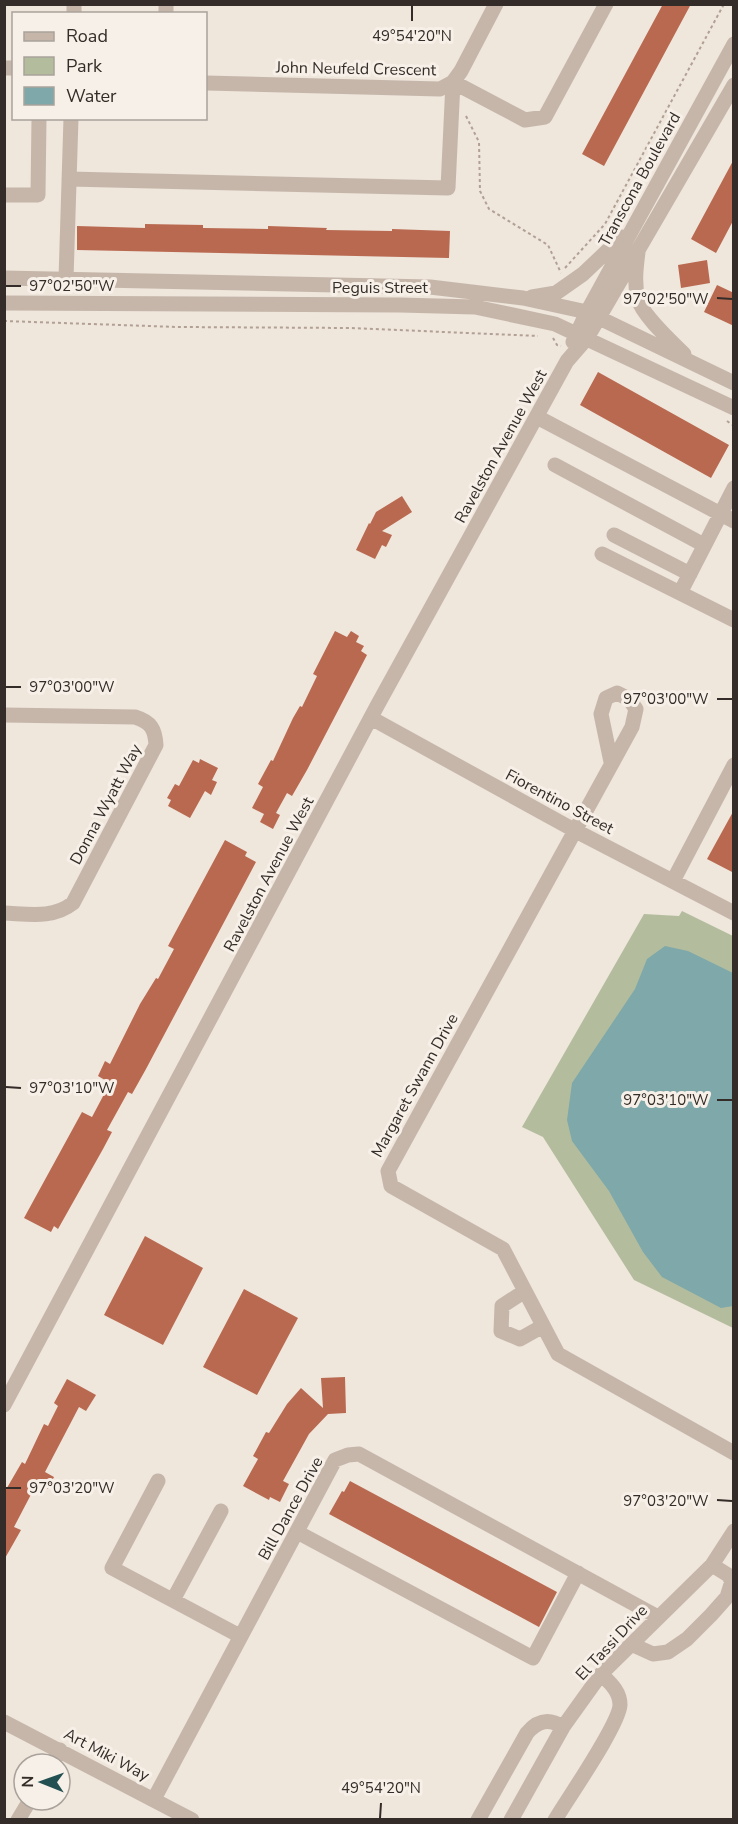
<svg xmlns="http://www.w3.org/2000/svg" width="738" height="1824" viewBox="0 0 738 1824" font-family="'Nunito Sans',sans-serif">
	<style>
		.green { fill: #b3bd9e }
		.water { fill: #7ea8a9 }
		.building { fill: #b96950 }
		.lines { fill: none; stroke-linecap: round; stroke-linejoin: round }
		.path { stroke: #b2a094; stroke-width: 2; stroke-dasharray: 3 3; stroke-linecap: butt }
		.minor { stroke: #c6b6aa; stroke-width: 15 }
		.ticks { fill: none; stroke: #342c28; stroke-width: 2 }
		.labels { text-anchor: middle; stroke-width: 6; stroke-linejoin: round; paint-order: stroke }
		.street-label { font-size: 16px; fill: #342c28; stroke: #f7f0e8 }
		.ticks-label { font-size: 15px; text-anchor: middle; fill: #342c28; stroke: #f7f0e8; stroke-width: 6; stroke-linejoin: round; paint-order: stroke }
	</style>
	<rect width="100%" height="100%" fill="#efe6dc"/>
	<!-- green -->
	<path class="green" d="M682 911 733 936V1328L634 1280 543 1137 522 1127 644 914 679 916Z"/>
	<!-- water -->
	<path class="water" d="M665 946 688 951 733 973V1306L721 1308 662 1277 643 1252 609 1191 572 1141 567 1120 572 1083 635 989 647 959Z"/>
	<!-- building -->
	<path class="building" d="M663 4H691L604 166 582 154Z
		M734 159V219L716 253 691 239Z
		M145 224 203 225V228L268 229V226L327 228 326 230 392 231V229L450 231 449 258 77 250V226L145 228Z
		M707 260 710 283 681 288 678 265Z
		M717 285 734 293V326L704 312Z
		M598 372 729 445 711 478 580 405Z
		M402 496 412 512 382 531 392 535 386 547 382 545 375 559 356 550 369 523 370 524 376 512Z
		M335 631 347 637 351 631 359 636 356 642 364 646 361 651 367 655 307 770 292 796 287 793 276 813 280 815 273 829 260 822 264 814 252 808 263 787 258 784 271 760 273 761 293 718 300 706 302 707 317 676 313 674Z
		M200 759 218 768 212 780 217 782 211 795 205 791 190 818 168 806 171 800 167 798 175 784 179 786 193 760 199 763Z
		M734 810V873L707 859Z
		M225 840 247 852 245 856 256 862 146 1069 132 1094 128 1092 107 1130 112 1132 103 1149 58 1229 54 1226 51 1232 24 1218 82 1112 92 1117 110 1083 98 1076 105 1061 110 1064 140 1004 156 978 158 979 174 949 168 946Z
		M145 1236 203 1268 163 1345 104 1315Z
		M244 1289 298 1318 257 1395 203 1367Z
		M345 1377 346 1413 328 1414 309 1434 283 1481 289 1484 280 1502 270 1497 269 1500 243 1486 258 1459 253 1456 266 1432 269 1433 287 1404 301 1388 323 1408 321 1378Z
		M67 1379 96 1395 86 1411 79 1407 45 1472 54 1477 48 1489 37 1483 14 1527 21 1530 4 1560V1493L22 1462 25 1464 44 1424 48 1426 58 1406 54 1403Z
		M350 1481 557 1592 539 1627 329 1514 342 1491 344 1492Z"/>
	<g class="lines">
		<!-- path -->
		<path class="path" d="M466 116 479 142 480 191 489 209 548 245 561 273
			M565 268 605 224 724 4
			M4 321 178 327 351 328 538 336
			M553 338 557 345 561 346
			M727 421 734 426"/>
		<!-- minor -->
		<path class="minor" d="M74 14V4
			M166 14V4
			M4 68H14
			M206 83 440 89 453 82 461 71 496 4
			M69 179 448 188 453 82 525 120 545 117 606 4
			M4 195H38L39 118
			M638 252C636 268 634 283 638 299 642 315 672 342 684 354
			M4 278 430 287 523 298 587 312 734 383
			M66 279 71 118
			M532 297 556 293 583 274 622 237
			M4 303 400 305 475 307 555 324 734 408
			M573 342 587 312 734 44
			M537 417 734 521
			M555 465 704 545
			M614 535 690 574
			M602 554 680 593 734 488
			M680 593 734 620
			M4 715 135 717C151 722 155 729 156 745L73 903C53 919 29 914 4 913
			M371 718 574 830 734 913
			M611 762 601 714 606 698 617 693 629 699 636 709 632 727 388 1171 391 1186 503 1249 558 1354 734 1453
			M673 881 734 765
			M525 1291 502 1306 501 1331 520 1339 543 1326
			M4 1405 377 706 567 361 587 338 734 85
			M158 1481 112 1568 240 1636
			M297 1532 533 1658 578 1573
			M173 1600 221 1511
			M631 1644 653 1654 668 1652 687 1639 711 1615 727 1597 732 1581 728 1575 712 1565
			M4 1722 192 1820
			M51 1764 60 1750
			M154 1799 335 1460 348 1455 359 1454 658 1617
			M18 1820 30 1800
			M478 1820 527 1733C538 1720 549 1718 563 1727
			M511 1820 563 1727 601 1674 712 1565 734 1531
			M555 1820C568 1798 619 1725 620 1705 620 1691 610 1683 601 1674"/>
	</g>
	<!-- ticks -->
	<path class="ticks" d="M412 21V6M6 286H21M717 298 732 299M6 687H21M717 699H732M6 1087 21 1088M717 1100H732M6 1488H21M717 1500 732 1501M380 1818 381 1803"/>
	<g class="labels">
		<!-- street labels -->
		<g class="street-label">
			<text transform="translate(356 68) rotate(1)" y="6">John Neufeld Crescent</text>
			<text transform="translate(639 179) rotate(-61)" y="6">Transcona Boulevard</text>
			<text x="380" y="293">Peguis Street</text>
			<text transform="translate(500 446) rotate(-61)" y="6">Ravelston Avenue West</text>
			<text transform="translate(560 801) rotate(28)" y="6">Fiorentino Street</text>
			<text transform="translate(105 804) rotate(-62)" y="6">Donna Wyatt Way</text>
			<text transform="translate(268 874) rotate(-62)" y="6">Ravelston Avenue West</text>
			<text transform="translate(414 1085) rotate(-61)" y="6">Margaret Swann Drive</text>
			<text transform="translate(290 1508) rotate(-61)" y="6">Bill Dance Drive</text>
			<text transform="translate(611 1642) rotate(-47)" y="6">El Tassi Drive</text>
			<text transform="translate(107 1754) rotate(28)" y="6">Art Miki Way</text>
		</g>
	</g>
	<g class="ticks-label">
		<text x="412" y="41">49°54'20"N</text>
		<text x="72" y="291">97°02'50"W</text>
		<text x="666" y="304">97°02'50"W</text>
		<text x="72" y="692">97°03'00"W</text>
		<text x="666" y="704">97°03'00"W</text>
		<text x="72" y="1093">97°03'10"W</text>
		<text x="666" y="1105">97°03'10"W</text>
		<text x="72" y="1493">97°03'20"W</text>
		<text x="666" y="1506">97°03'20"W</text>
		<text x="381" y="1793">49°54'20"N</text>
	</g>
	<!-- border -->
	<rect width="738" height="1824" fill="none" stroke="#342c28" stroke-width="12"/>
	<!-- legend -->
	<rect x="12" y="12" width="195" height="108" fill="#f7f0e8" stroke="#a9a29b" stroke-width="1.5"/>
	<rect x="24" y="32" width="30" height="9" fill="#c6b6aa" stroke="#a9a29b" stroke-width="1.5"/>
	<text x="66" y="42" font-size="18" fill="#342c28">Road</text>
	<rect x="24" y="57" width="30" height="18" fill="#b3bd9e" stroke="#a9a29b" stroke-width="1.5"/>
	<text x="66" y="72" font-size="18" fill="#342c28">Park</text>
	<rect x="24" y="87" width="30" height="18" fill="#7ea8a9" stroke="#a9a29b" stroke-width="1.5"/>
	<text x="66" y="102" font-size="18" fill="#342c28">Water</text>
	<!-- north arrow -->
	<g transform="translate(42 1782) rotate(271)"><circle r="28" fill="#f7f0e8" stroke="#a9a29b" stroke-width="1.5"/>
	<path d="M0-4.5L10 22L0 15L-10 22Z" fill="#224f51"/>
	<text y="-9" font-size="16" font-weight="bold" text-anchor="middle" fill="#342c28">N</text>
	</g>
</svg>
